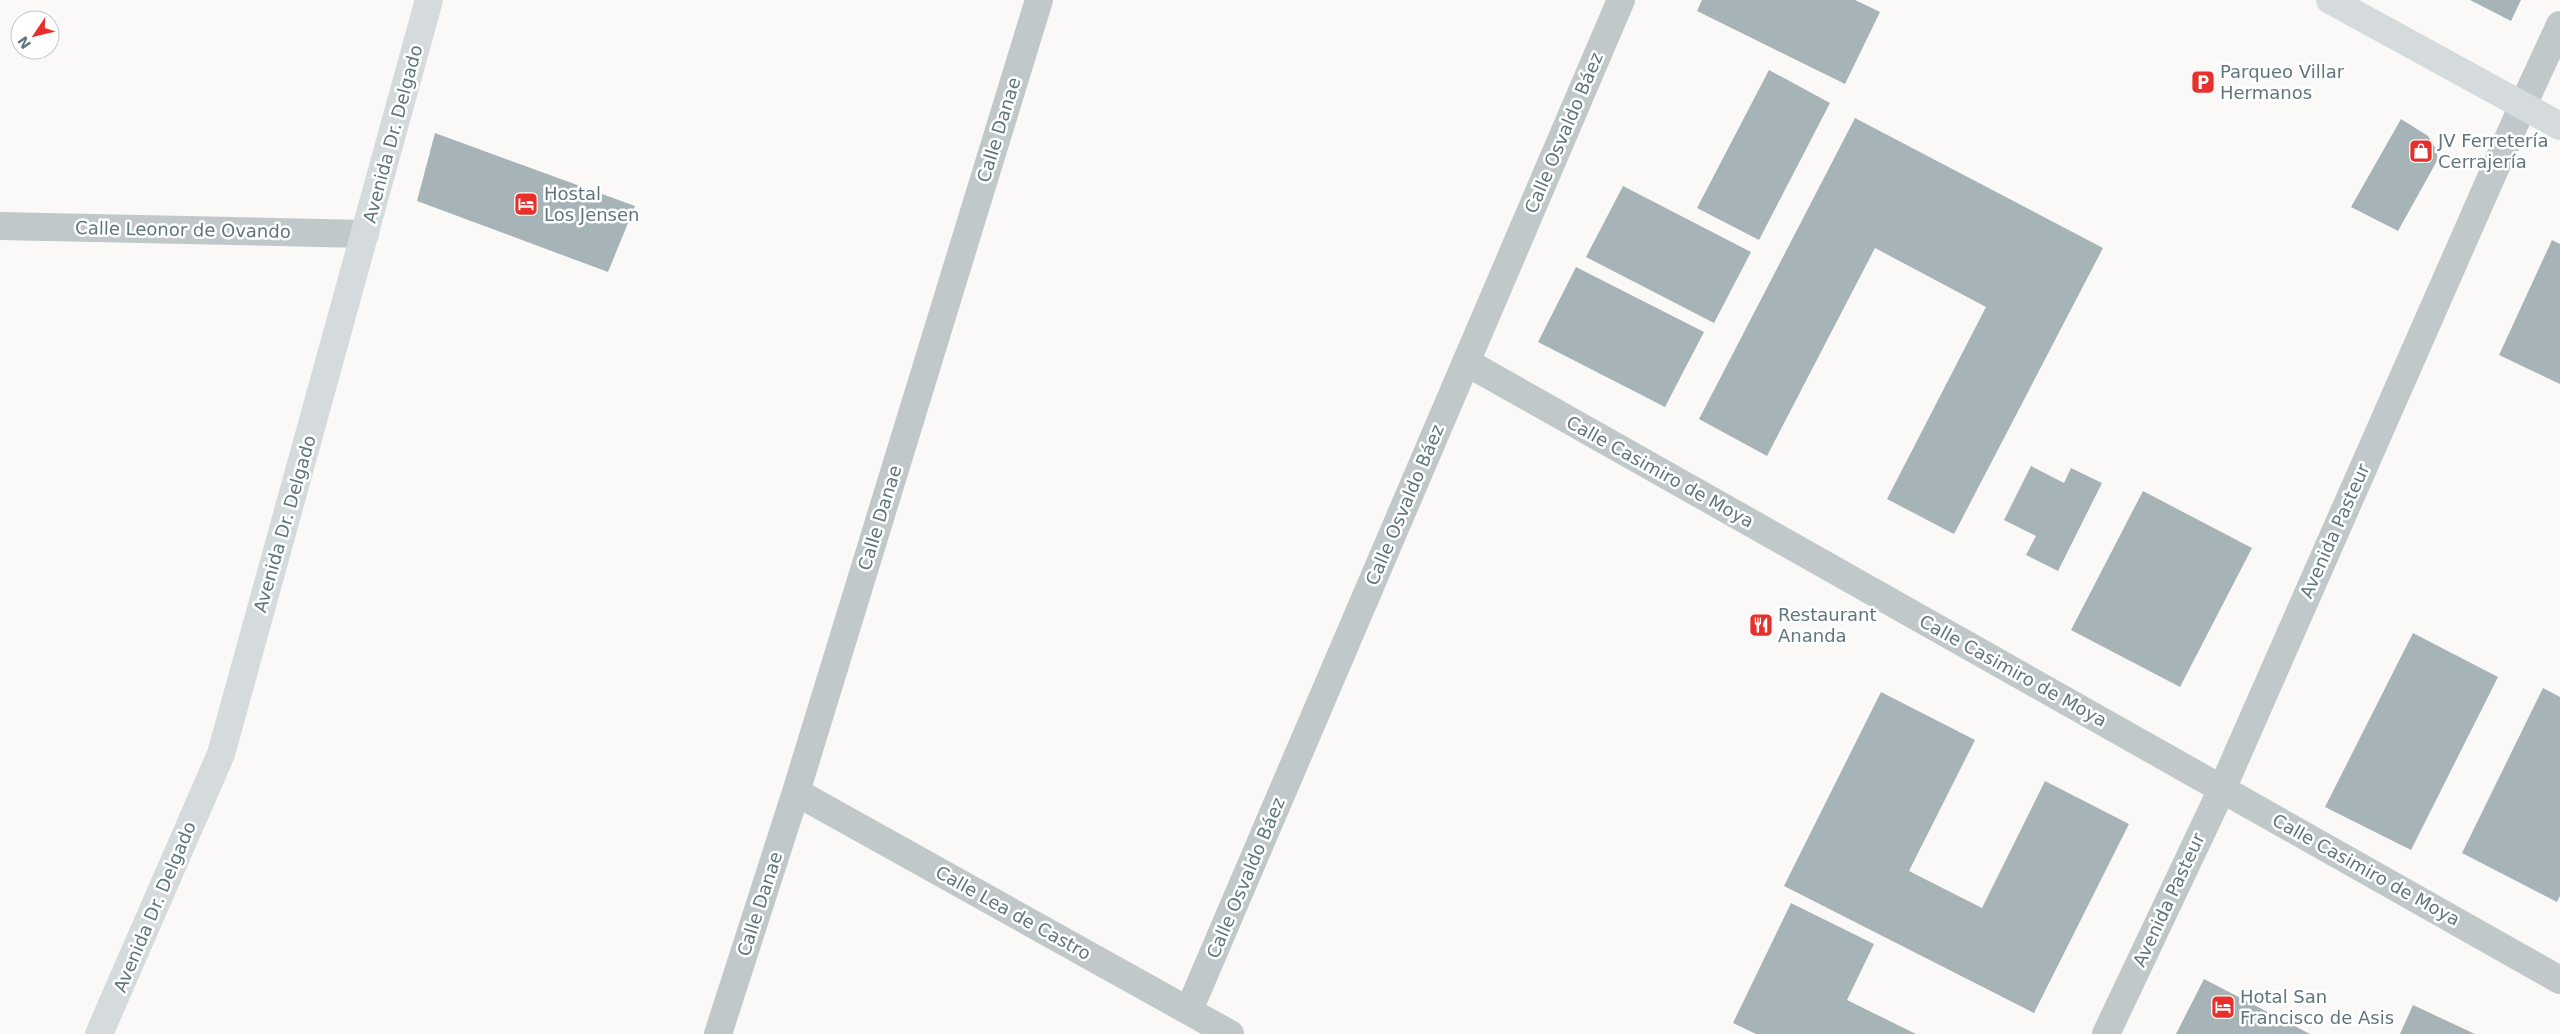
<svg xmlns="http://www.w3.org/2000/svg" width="2560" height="1034" viewBox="0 0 2560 1034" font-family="'DejaVu Sans',sans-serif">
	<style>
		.building { fill: #a7b4b7 }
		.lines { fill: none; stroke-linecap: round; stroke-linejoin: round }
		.street { stroke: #c1c8ca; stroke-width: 28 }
		.secondary { stroke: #d5dbdd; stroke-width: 28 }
		.labels { text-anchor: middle; stroke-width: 5; stroke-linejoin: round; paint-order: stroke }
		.poi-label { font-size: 18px; fill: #5f767d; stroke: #fff; text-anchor: start }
		.street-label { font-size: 18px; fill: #5f767d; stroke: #fff }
	</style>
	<rect width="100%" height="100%" fill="#faf9f7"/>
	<!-- building -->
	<path class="building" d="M1702 0H1855L1880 12 1845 84 1697 11Z
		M2470 0H2521L2511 21Z
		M1769 70 1830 103 1759 240 1697 208Z
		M1855 118 2103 248 1954 534 1887 499 1986 307 1875 248 1767 456 1699 419Z
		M2401 119 2428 136 2436 149 2438 159 2398 231 2351 207Z
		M435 133 635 206 608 272 417 201Z
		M1623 186 1751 252 1714 323 1586 257Z
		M2552 240 2560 244V384L2499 355Z
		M1576 267 1704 332 1665 407 1538 342Z
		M2031 466 2064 483 2071 468 2102 483 2058 571 2026 555 2036 536 2004 520Z
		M2143 491 2252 548 2180 687 2071 630Z
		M2413 633 2498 677 2411 850 2325 807Z
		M2543 688 2560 697V896L2557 902 2462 853Z
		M1881 692 1975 740 1909 871 1982 908 2045 781 2129 824 2034 1013 1784 886Z
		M1791 903 1874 944 1847 1000 1916 1034H1756L1733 1023Z
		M2204 979 2310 1034H2176Z
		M2413 1005 2475 1034H2400Z"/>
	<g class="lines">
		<!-- street -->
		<path class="street" d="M0 226 365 234
			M1466 362 2560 980
			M796 792 1230 1034
			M1189 1010 1621 0
			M718 1034 796 792 1039 0
			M2106 1034 2222 789 2523 105 2560 25"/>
		<!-- secondary -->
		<path class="secondary" d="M2330 0 2560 126
			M99 1034 221 754 429 0"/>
	</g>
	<!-- icons -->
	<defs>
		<g id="parking-square" transform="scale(1.25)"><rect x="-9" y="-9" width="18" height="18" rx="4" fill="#e72f2b" stroke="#fff"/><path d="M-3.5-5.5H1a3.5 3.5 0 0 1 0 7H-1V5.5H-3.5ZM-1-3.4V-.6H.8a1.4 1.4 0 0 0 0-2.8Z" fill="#fff"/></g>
		<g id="shop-square" transform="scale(1.25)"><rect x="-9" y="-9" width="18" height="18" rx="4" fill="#e72f2b" stroke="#fff"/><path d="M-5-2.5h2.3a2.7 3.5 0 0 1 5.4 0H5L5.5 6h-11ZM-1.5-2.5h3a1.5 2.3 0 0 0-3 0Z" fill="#fff"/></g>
		<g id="hotel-square" transform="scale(1.25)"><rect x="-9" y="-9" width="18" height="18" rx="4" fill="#e72f2b" stroke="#fff"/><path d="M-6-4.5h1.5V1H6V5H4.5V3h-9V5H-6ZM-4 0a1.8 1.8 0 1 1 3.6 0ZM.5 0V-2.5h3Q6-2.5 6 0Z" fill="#fff"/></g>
		<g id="restaurant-square" transform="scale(1.25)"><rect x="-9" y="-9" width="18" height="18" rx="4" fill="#e72f2b" stroke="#fff"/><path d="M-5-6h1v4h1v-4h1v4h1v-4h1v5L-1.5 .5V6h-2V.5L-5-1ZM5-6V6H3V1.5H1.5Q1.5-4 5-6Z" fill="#fff"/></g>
	</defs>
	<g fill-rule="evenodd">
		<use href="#parking-square" x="2203" y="82"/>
		<use href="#shop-square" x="2421" y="151"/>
		<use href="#hotel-square" x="526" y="204"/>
		<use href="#restaurant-square" x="1761" y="625"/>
		<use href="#hotel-square" x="2223" y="1007"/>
	</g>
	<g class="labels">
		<!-- poi labels -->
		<g class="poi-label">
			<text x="2220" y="78">Parqueo Villar<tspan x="2220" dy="21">Hermanos</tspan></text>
			<text x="2438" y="147">JV Ferretería<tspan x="2438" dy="21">Cerrajería</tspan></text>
			<text x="544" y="200">Hostal<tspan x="544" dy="21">Los Jensen</tspan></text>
			<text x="1778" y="621">Restaurant<tspan x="1778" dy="21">Ananda</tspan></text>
			<text x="2240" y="1003">Hotal San<tspan x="2240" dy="21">Francisco de Asis</tspan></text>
		</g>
		<!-- street labels -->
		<g class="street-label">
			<text transform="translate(999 130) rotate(-73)" y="6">Calle Danae</text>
			<text transform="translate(1564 133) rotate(-67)" y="6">Calle Osvaldo Báez</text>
			<text transform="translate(393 134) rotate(-75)" y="6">Avenida Dr. Delgado</text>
			<text transform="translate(183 230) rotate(1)" y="6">Calle Leonor de Ovando</text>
			<text transform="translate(1660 472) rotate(29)" y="6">Calle Casimiro de Moya</text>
			<text transform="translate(1405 505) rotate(-67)" y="6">Calle Osvaldo Báez</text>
			<text transform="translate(880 518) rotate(-73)" y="6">Calle Danae</text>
			<text transform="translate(285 524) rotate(-74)" y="6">Avenida Dr. Delgado</text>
			<text transform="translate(2335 531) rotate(-66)" y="6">Avenida Pasteur</text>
			<text transform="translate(2013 671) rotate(29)" y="6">Calle Casimiro de Moya</text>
			<text transform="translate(2366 870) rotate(29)" y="6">Calle Casimiro de Moya</text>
			<text transform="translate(1246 878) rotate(-67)" y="6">Calle Osvaldo Báez</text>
			<text transform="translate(2169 900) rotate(-65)" y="6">Avenida Pasteur</text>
			<text transform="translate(760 904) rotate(-72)" y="6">Calle Danae</text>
			<text transform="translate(155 907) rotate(-67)" y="6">Avenida Dr. Delgado</text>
			<text transform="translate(1013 913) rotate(29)" y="6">Calle Lea de Castro</text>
		</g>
	</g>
	<!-- north arrow -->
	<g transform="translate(35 35) rotate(235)"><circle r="24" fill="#ffffff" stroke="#bfc8cb"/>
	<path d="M0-4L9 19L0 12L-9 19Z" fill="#e72f2b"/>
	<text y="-8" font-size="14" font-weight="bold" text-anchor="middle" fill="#5f767d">N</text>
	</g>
</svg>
